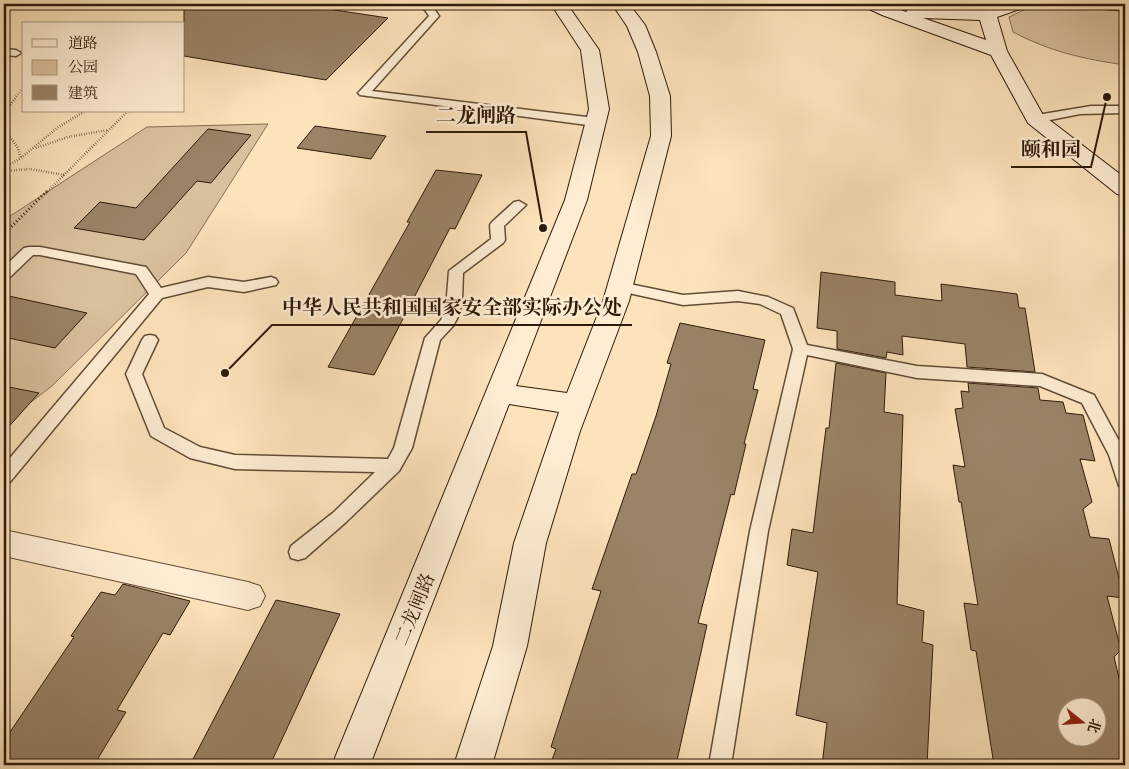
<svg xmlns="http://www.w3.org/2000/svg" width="1129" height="769" viewBox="0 0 1129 769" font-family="Alegreya,'Noto Serif SC',serif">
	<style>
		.green { fill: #dac19e; stroke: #846e54 }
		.building { fill: #9a8366; stroke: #2e1a09; fill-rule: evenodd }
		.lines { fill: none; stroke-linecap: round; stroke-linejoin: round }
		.lane-casing { stroke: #624c36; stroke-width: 3 }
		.street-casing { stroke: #624c36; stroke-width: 2 }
		.secondary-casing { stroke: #2e1a09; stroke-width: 2 }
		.path-far1 { stroke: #2e1a09; stroke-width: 2.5; stroke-dasharray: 0.5 2; stroke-linecap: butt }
		.path { stroke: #2e1a09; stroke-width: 3; stroke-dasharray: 1 2.5; stroke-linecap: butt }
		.lane { fill: #feedd3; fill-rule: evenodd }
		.street { fill: #feedd3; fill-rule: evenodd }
		.secondary { fill: #feedd3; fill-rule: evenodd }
		.labels { text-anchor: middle; stroke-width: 5; stroke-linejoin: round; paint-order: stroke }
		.street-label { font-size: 19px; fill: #2e1a09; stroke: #feedd3 }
		.leader { fill: none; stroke: #2e1a09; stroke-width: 2 }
		.callout-dot { fill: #2e1a09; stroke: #feedd3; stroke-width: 2 }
		.callout-label { font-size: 20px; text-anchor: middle; font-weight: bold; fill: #2e1a09; stroke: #feedd3; stroke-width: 5; stroke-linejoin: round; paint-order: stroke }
	</style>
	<rect width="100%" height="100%" fill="#fde3bc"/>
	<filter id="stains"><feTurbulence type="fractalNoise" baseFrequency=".004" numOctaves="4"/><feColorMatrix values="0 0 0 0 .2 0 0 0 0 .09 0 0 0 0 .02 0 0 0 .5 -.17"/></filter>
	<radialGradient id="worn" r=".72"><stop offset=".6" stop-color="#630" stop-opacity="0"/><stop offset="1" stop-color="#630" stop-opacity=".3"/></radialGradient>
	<!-- green -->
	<path class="green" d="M1057 5 1125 10V65C1084 59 1051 52 1013 32L1009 17 1028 8Z
		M268 124 186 253 53 385 4 423V220L147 127Z"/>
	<!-- building -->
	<path class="building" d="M184 4H295L388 18 326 80 184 56Z
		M315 126 386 136 371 159 297 148Z
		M208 129 251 135 211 183 197 181 144 240 74 228 100 202 136 208Z
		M436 170 482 175 455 229 450 228 374 375 328 367 410 222H407Z
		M821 272 895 282V295L942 301 941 284 1017 294 1019 308H1025L1035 372 967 367 965 344 902 336 903 355 887 352 886 358 837 349V331L817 328Z
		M4 295 87 313 55 348 4 337Z
		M680 323 765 340 753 389 758 390 744 444H746L734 495 731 494 698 623 707 625 676 765H550L556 749 551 747 601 591 592 589 632 474H636L656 416 671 364 667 363Z
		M836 363 886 373 884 412 903 415 897 604 924 611 922 642 933 645 927 765H822L827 723 796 715 818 572 787 565 792 529 813 533 826 428H829Z
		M968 383 1038 388 1040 400 1063 402 1066 413 1083 415 1095 461 1080 459 1092 502 1083 509 1090 537 1109 539 1124 598 1107 596 1121 650 1114 657 1123 695H1125V765H994L976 651 971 650 964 603 978 605 961 502H959L953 465 965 467 955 409 963 408 961 391 969 392ZM1066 706H1096V736H1066Z
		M4 386 39 393 4 432Z
		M123 584 190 601 170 635 163 633 117 710 126 712 94 765H4V741L74 637 71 636 101 592 115 595Z
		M276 600 340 614 270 765H190Z"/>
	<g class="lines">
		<!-- lane casing -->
		<g class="lane-casing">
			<path id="lane" d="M415 4C428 3 432 5 439 16L372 91 595 118 601 122 595 126 360 95 358 93 360 91 429 16 425 10Z
				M4 49 16 50 21 53 16 56 4 55Z
				M1091 106H1125V113L1080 114 1035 123 1029 119 1031 116Z
				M519 201 526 205 504 226 505 240 503 243 463 273 462 300 459 315 453 326 440 340 412 448 399 471 346 522 305 558 298 560 291 558 289 552 291 546 334 512 375 472 235 469 190 458 151 436 126 374 142 340 145 336 150 335 155 336 158 340 142 374 164 428 200 447 235 455 388 459 394 448 425 338 441 320 446 308 449 271 491 239 490 225 492 222 514 202Z
				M29 247H40L146 267 161 288 208 277 244 282 271 277 276 279 278 282 276 285 244 292 208 287 162 298 10 482 4 484V465L149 294 136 274 40 255H33L9 278 4 280V267L24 248Z
				M620 282 683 295 738 291 768 297 793 308 807 345 917 366 1042 374 1094 395 1125 452V488L1119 486 1109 455 1082 403 1040 386 917 378 807 355 768 531 731 765H709L750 531 793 349 781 314 760 304 738 301 683 305 615 290 613 287 615 284Z"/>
		</g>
		<!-- street casing -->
		<g class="street-casing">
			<path id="street" d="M4 530 248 582 260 586 265 596 260 606 248 610 4 556Z"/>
		</g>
		<!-- secondary casing -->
		<g class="secondary-casing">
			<path id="secondary" d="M551 4H567L599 50 609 109 587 200 516 386 567 393 603 301 651 136 650 96 638 52 627 26 612 4H629L645 25 656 52 670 96 671 136 629 301 580 431 546 543 527 646 492 765H454L493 646 514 543 559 412 509 404 370 765H332L565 200 589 109 581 50Z
				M864 4H886L906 12 909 8 915 7 985 10 1002 4H1025L1023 8 997 17 1007 51 1043 115 1125 178V196L1117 194 1028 123 991 55 882 15 867 8ZM923 18 980 20 986 40Z
				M1093 4H1125V11L1095 8Z"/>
		</g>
		<!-- path-far1 -->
		<path class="path-far1" d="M4 126 8 108 24 86
			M4 129 18 148 21 158
			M36 148 68 137 108 130
			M4 168 21 158 57 128 85 111
			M4 171 30 169 64 175
			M46 193 128 111"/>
		<!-- path -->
		<path class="path" d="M4 234 47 191"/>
		<!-- lane -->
		<use href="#lane" class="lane"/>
		<!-- street -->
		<use href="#street" class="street"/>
		<!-- secondary -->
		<use href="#secondary" class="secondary"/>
	</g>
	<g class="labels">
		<!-- street labels -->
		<g class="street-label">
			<text transform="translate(414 609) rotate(-68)" y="7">二龙闸路</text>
		</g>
	</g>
	<!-- callouts -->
	<path class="leader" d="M543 228L526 132H426M1107 97L1091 167H1011M225 373L272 325H632"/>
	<g class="callout-dot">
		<circle cx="543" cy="228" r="5"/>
		<circle cx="1107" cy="97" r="5"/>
		<circle cx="225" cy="373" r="5"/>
	</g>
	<g class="callout-label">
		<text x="476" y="122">二龙闸路</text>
		<text x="1051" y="156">颐和园</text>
		<text x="452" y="314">中华人民共和国国家安全部实际办公处</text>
	</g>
	<!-- margin -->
	<rect width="1129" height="769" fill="none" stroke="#fde3bc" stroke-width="20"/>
	<rect x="5" y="5" width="1119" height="759" fill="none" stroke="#2e1a09" stroke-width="2.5"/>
	<rect x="10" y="10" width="1109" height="749" fill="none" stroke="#2e1a09"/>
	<!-- legend -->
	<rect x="22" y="22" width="162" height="90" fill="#feedd3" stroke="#ab9982"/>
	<rect x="32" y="39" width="25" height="8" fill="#feedd3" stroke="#ab9982"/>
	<text x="68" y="48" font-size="15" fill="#2e1a09">道路</text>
	<rect x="32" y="60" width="25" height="15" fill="#dac19e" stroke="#ab9982"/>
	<text x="68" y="72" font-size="15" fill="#2e1a09">公园</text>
	<rect x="32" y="85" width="25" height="15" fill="#9a8366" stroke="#ab9982"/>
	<text x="68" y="98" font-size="15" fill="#2e1a09">建筑</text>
	<!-- north arrow -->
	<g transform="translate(1082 722) rotate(107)"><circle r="24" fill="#feedd3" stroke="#ab9982"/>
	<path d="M0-4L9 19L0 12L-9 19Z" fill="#8f2418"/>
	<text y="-8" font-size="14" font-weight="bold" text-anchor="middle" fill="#2e1a09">北</text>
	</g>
	<rect width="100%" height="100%" filter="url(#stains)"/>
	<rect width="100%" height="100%" fill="url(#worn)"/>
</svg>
